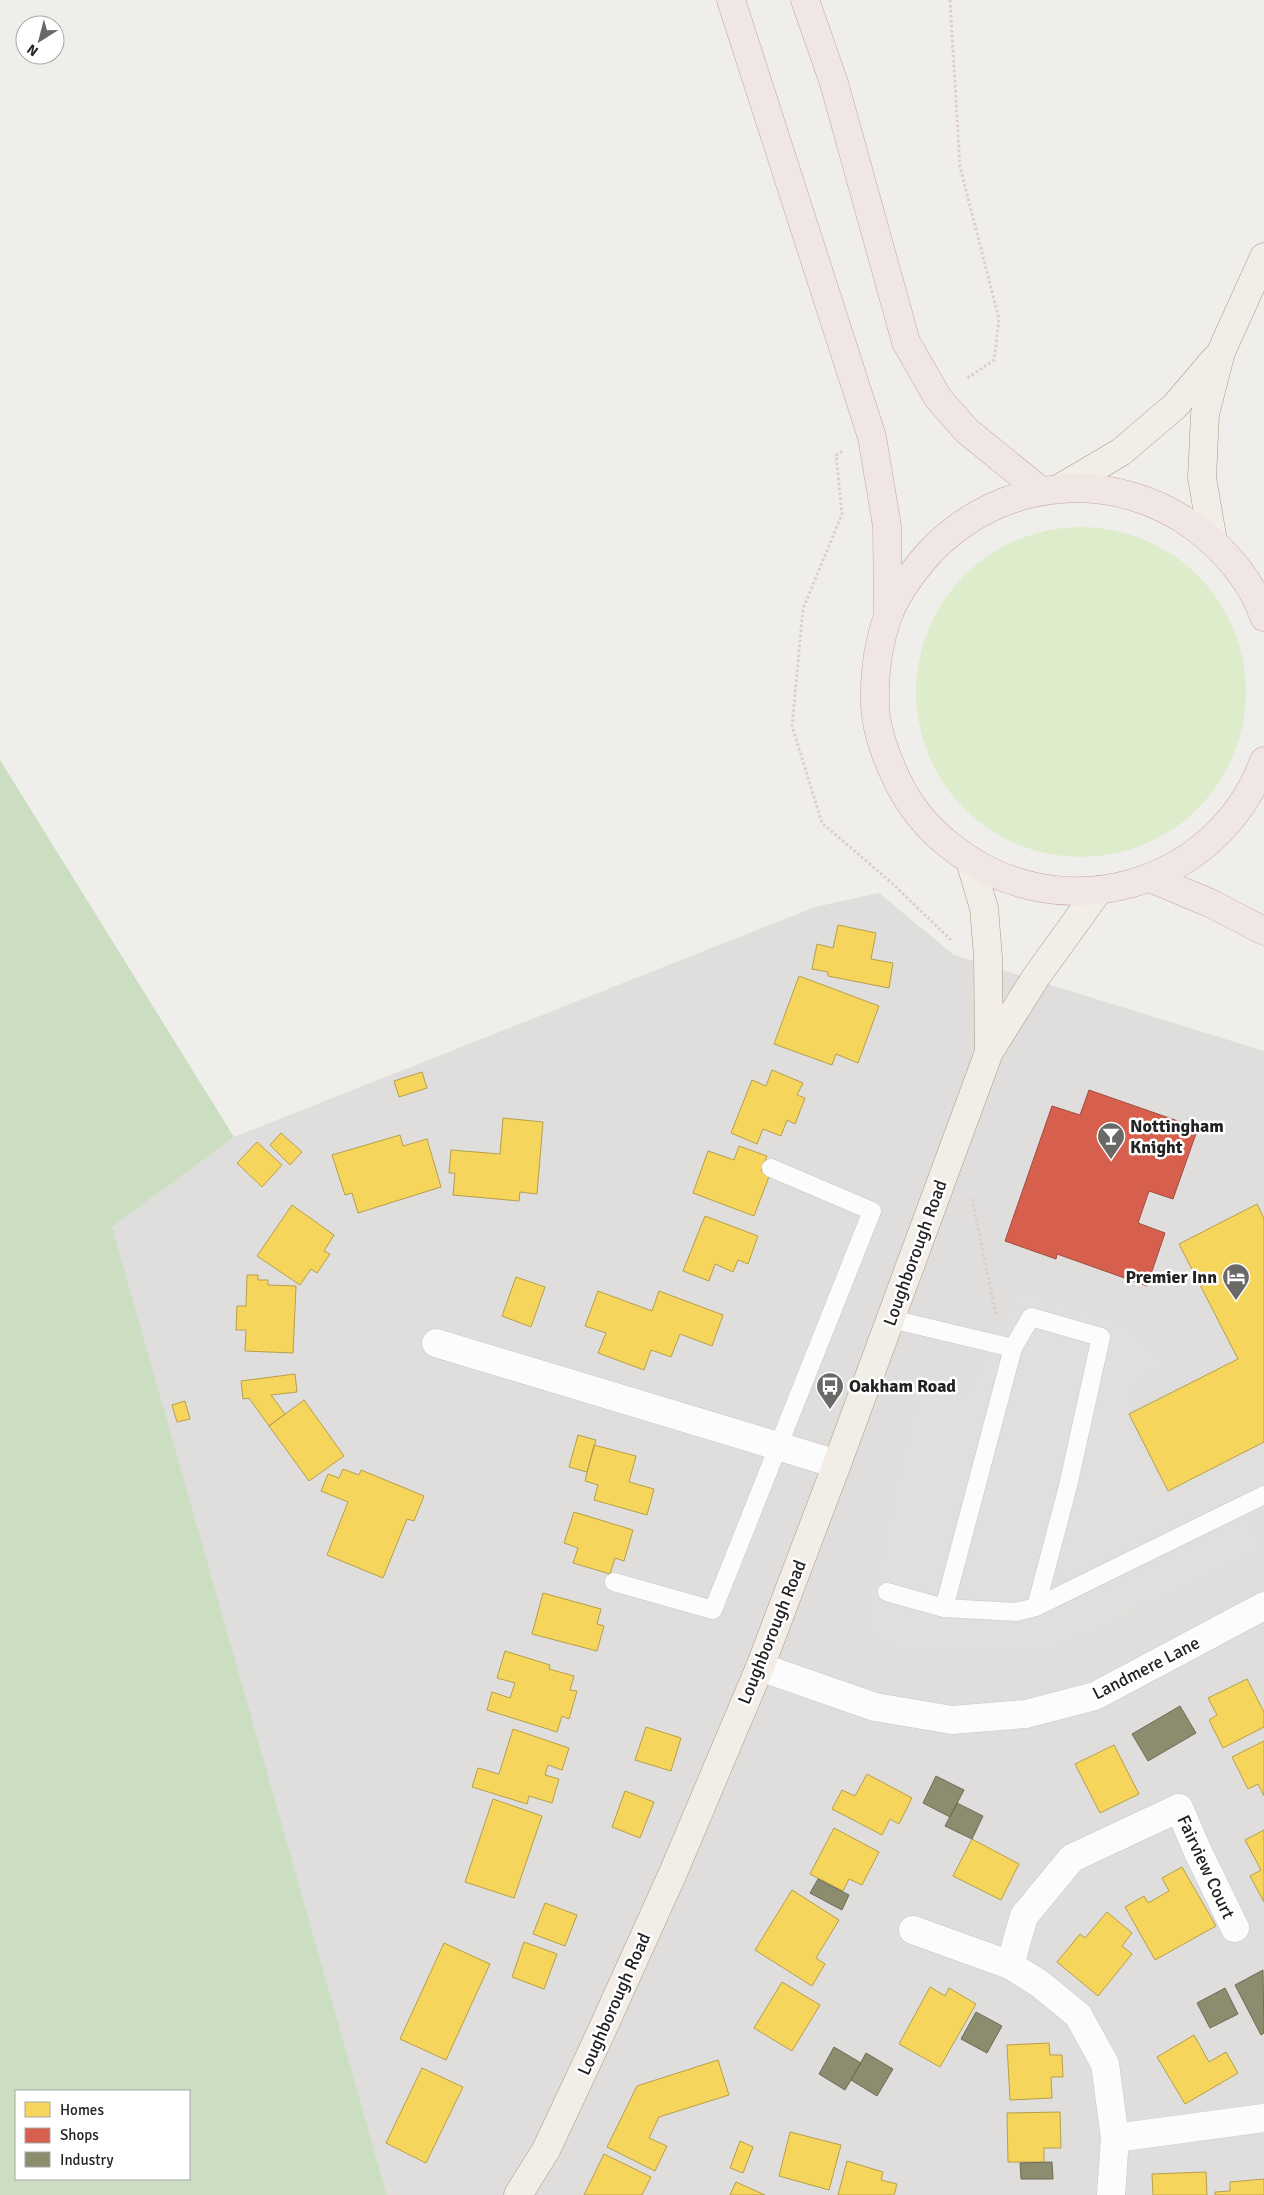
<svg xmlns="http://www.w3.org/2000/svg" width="1264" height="2195" viewBox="0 0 1264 2195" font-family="Signika,sans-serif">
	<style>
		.residential { fill: #dfdedc }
		.grass { fill: #ddeccb }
		.forest { fill: #cbdec1; fill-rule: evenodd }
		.parking { fill: #e0dfde }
		.homes { fill: #f6d55c; stroke: #b69f4b }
		.shops { fill: #d6604d; stroke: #a04d40 }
		.industry { fill: #8c8c6e; stroke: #6c6c57 }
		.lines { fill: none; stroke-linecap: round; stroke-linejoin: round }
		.service-casing { stroke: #c9c8c7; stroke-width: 19 }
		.minor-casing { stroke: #c9c8c7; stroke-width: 29 }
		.tertiary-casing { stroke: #c9c8c7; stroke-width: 29 }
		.primary-casing { stroke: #a79c86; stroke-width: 29 }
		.trunk-casing { stroke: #c5a2ac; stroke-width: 29 }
		.path { stroke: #dccecd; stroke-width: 3; stroke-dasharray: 2.5 2.5; stroke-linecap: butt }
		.service { stroke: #fdfcfc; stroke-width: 18 }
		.minor { stroke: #fdfcfc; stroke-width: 28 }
		.tertiary { stroke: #fdfcfc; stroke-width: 28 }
		.primary { stroke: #f3ede7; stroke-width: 28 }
		.trunk { stroke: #f0e6e4; stroke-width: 28 }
		.labels { text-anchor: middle; stroke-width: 5; stroke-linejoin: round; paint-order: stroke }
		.poi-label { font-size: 18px; font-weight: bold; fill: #222; stroke: #fff; text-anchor: start }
		.street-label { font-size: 18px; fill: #222; stroke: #fff }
	</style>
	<rect width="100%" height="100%" fill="#f0eeeb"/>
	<!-- residential -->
	<path class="residential" d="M879 893 954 955 1264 1051V2195H387L111 1227 234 1137 815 907Z"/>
	<!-- grass -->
	<path class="grass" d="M916 692a165 165 0 1 1 330 0a165 165 0 1 1-330 0Z"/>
	<!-- forest -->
	<path class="forest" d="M0 760 234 1137 112 1227 387 2195H0ZM16 2091H189V2179H16Z"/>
	<!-- parking -->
	<path class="parking" d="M1019 1289 1122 1323 1169 1364 1139 1379 1129 1414 1168 1491 1264 1442V1516L1253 1524 1261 1551 1051 1653 904 1654 863 1632 916 1391 966 1396Z"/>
	<!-- homes -->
	<path class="homes" d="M838 925 876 933 871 959 893 963 889 988 828 976V972L812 969 817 944 833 948Z
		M799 976 879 1006 858 1063 836 1054 832 1065 774 1044Z
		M772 1070 803 1083 797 1095 805 1098 795 1124 787 1120 781 1136 763 1129 757 1144 731 1133 752 1080 766 1086Z
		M422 1072 427 1088 399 1097 394 1081Z
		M503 1118 543 1122 537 1194 520 1192 519 1201 453 1195 455 1173H449L451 1150 500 1154Z
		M281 1133 302 1152 290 1165 270 1145Z
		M400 1135 403 1146 427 1139 441 1187 358 1213 352 1193 345 1195 332 1155Z
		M257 1142 282 1165 262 1187 237 1163Z
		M739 1146 767 1156 761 1171 770 1174 754 1216 693 1193 708 1151 734 1160Z
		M1257 1204 1264 1218V1442L1168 1491 1129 1414 1238 1359 1179 1244Z
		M292 1205 334 1235 324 1251 330 1254 317 1273 311 1269 300 1285 257 1256Z
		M705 1216 758 1236 748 1264 738 1260 733 1272 715 1264 709 1281 683 1271Z
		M247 1275H258V1280H268V1285L296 1286 293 1353 245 1351 246 1330H236L237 1306H246Z
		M516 1277 545 1287 531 1327 502 1316Z
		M598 1291 652 1311 659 1291 723 1315 712 1346 680 1334 671 1357 651 1350 644 1370 598 1353 606 1333 585 1326Z
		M295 1374 297 1392 271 1395 285 1414 269 1426 249 1398 243 1399 241 1381Z
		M304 1400 344 1456 309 1481 269 1426Z
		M185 1401 190 1419 177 1422 172 1405Z
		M578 1435 596 1440 587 1472 569 1467Z
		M594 1445 636 1456 629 1482 654 1489 647 1515 594 1500 598 1485 585 1481Z
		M343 1469 359 1475 361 1470 424 1496 414 1521 407 1519 383 1578 327 1555 348 1502 321 1491 328 1474 339 1478Z
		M574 1512 633 1530 624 1561 615 1558 610 1574 573 1563 578 1548 564 1543Z
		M543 1593 601 1609 597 1624 604 1626 597 1651 532 1634Z
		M505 1651 550 1665 549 1669 574 1676 570 1690 577 1691 569 1719 562 1716 557 1732 487 1710 492 1692 510 1698 515 1683 497 1678Z
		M1247 1679 1264 1712V1727L1223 1748 1209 1720 1217 1715 1208 1698Z
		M646 1727 681 1738 671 1771 635 1760Z
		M513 1729 569 1748 562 1770 548 1765 545 1775 559 1779 552 1803 529 1796 527 1804 472 1787 478 1768 499 1774Z
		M1264 1741V1796L1258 1784 1248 1789 1232 1757Z
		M1114 1745 1139 1794 1100 1813 1075 1764Z
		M867 1774 912 1798 899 1824 890 1819 882 1835 832 1809 842 1790 855 1796Z
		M625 1791 654 1802 640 1838 612 1827Z
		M493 1799 542 1816 514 1898 465 1882Z
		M834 1828 879 1852 862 1885 849 1879 843 1891 810 1874Z
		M1264 1830V1902L1250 1876 1261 1870 1245 1840Z
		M972 1839 1019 1864 1001 1900 953 1876Z
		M1182 1867 1216 1926 1155 1960 1125 1907 1144 1896 1148 1903 1169 1891 1162 1878Z
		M792 1890 839 1920 816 1958 825 1964 812 1986 755 1950Z
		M545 1903 577 1915 565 1946 533 1934Z
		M1107 1912 1132 1933 1122 1946 1132 1954 1098 1996 1057 1962 1080 1934 1085 1938Z
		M524 1942 557 1954 544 1989 512 1977Z
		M444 1943 490 1964 446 2060 400 2039Z
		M782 1982 820 2005 792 2051 754 2028Z
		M930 1987 945 1996 949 1988 976 2004 940 2067 899 2044Z
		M1194 2035 1209 2062 1226 2052 1238 2073 1185 2104 1157 2057Z
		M1049 2043 1050 2055H1062L1063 2077H1051L1052 2098 1010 2100 1007 2045Z
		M718 2060 729 2095 659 2117 649 2138 667 2146 655 2171 607 2147 637 2086Z
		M422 2068 463 2087 426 2163 386 2143Z
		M1060 2112 1061 2148H1044V2162H1008L1007 2113Z
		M790 2132 841 2145 829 2190 779 2176Z
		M740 2141 753 2147 743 2173 730 2168Z
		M604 2154 651 2177 642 2195H584Z
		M847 2161 883 2172 881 2180 897 2184 894 2195H838Z
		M1206 2172 1207 2195H1153L1152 2174Z
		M1264 2179V2195H1215V2192L1230 2191V2182Z
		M736 2182 765 2195H730Z"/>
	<!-- shops -->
	<path class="shops" d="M1089 1090 1198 1128 1173 1199 1149 1191 1138 1223 1165 1233 1147 1286 1057 1254 1056 1259 1005 1241 1052 1106 1080 1115Z"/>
	<!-- industry -->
	<path class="industry" d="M1180 1706 1196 1733 1148 1761 1132 1734Z
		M936 1776 964 1790 950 1817 923 1803Z
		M957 1803 983 1816 972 1839 945 1826Z
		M818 1879 849 1895 842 1910 810 1893Z
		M1263 1970 1264 2033 1261 2035 1235 1985Z
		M1225 1988 1238 2014 1210 2028 1197 2003Z
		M976 2012 1002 2026 987 2053 961 2039Z
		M834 2047 861 2063 845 2090 819 2074Z
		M866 2053 893 2069 877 2096 851 2080Z
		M1052 2162 1053 2179H1021L1020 2163Z"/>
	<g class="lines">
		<!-- service casing -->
		<g class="service-casing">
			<path id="service" d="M891 1319 1013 1348
				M614 1582 713 1610 872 1211 771 1168
				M887 1592 944 1608 1016 1612 1036 1607 1264 1495
				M944 1608 1013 1348 1031 1317 1101 1337 1068 1486 1036 1607"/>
		</g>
		<!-- minor casing -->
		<g class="minor-casing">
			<path id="minor" d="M436 1343 837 1464
				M913 1930 1010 1965 1040 1984 1078 2015 1105 2064 1115 2138 1111 2195
				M1010 1965 1024 1916 1072 1858 1179 1808 1198 1852 1235 1928
				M1115 2138 1264 2118"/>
		</g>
		<!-- tertiary casing -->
		<g class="tertiary-casing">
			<path id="tertiary" d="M760 1667 875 1707 952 1720 1026 1714 1095 1696 1264 1606"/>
		</g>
		<!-- primary casing -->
		<g class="primary-casing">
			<path id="primary" d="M1060 488 1121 452 1175 406 1215 359
				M1213 541 1202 478 1205 414 1221 352 1264 257
				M970 861 984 908 988 957 989 1052
				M518 2195 546 2150 598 2039 673 1873 760 1667 837 1464 989 1052 1036 977 1098 891"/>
		</g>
		<!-- trunk casing -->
		<g class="trunk-casing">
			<path id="trunk" d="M731 0 872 437 887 526 888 613
				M805 0 834 83 906 342 938 398 967 431 1041 491
				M1264 617C1253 583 1226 551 1197 529 1115 467 1002 477 931 551 914 570 897 592 888 616 878 644 874 675 875 705 876 731 886 756 897 780 910 807 929 830 953 848 1059 932 1217 888 1264 761
				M1150 878 1210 903 1264 931"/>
		</g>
		<!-- path -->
		<path class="path" d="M950 0 960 167 999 319 994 360 966 379
			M842 451 836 455 842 514 803 609 792 726 822 823 893 884 952 941
			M972 1199 996 1315"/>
		<!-- service -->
		<use href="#service" class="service"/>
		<!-- minor -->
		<use href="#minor" class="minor"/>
		<!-- tertiary -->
		<use href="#tertiary" class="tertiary"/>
		<!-- primary -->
		<use href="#primary" class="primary"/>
		<!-- trunk -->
		<use href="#trunk" class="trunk"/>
	</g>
	<!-- icons -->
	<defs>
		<g id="bar-pin" transform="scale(1.4375)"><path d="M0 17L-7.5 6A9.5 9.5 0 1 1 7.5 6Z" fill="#6a6968" stroke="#fff"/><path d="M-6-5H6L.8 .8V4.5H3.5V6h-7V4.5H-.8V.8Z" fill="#fff"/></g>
		<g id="hotel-pin" transform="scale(1.4375)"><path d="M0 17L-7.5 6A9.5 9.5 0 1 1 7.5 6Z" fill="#6a6968" stroke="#fff"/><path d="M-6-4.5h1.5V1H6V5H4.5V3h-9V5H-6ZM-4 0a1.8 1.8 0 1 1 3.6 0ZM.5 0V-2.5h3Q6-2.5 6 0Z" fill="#fff"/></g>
		<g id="bus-pin" transform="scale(1.4375)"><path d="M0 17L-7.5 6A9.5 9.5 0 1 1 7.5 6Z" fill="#6a6968" stroke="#fff"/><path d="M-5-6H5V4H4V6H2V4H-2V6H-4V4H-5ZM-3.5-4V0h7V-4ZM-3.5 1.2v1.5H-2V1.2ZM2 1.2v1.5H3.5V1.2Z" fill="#fff"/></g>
	</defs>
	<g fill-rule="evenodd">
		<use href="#bar-pin" x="1111" y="1136"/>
		<use href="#hotel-pin" x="1236" y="1277"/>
		<use href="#bus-pin" x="830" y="1386"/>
	</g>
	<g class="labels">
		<!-- poi labels -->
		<g class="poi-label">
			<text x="1130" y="1132">Nottingham<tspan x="1130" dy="21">Knight</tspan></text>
			<text x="1217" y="1283" text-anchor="end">Premier Inn</text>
			<text x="849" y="1392">Oakham Road</text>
		</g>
		<!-- street labels -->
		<g class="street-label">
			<text transform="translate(915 1253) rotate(-70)" y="6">Loughborough Road</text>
			<text transform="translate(772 1632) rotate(-68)" y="6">Loughborough Road</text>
			<text transform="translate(1146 1668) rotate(-27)" y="6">Landmere Lane</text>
			<text transform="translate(1206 1867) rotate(65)" y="6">Fairview Court</text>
			<text transform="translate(614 2004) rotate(-66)" y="6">Loughborough Road</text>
		</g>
	</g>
	<!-- legend -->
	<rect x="15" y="2090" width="175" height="90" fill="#ffffff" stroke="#a7a7a7"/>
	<rect x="25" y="2102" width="25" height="15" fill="#f6d55c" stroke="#a7a7a7"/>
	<text x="60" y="2115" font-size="15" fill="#222222">Homes</text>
	<rect x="25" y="2128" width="25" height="15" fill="#d6604d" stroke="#a7a7a7"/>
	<text x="60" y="2140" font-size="15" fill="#222222">Shops</text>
	<rect x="25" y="2152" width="25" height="15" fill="#8c8c6e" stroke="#a7a7a7"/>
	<text x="60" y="2165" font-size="15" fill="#222222">Industry</text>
	<!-- north arrow -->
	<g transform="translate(40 40) rotate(216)"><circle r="24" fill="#ffffff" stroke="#a7a7a7"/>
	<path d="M0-4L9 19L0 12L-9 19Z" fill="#6a6968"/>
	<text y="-8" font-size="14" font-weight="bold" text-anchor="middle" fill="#222222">N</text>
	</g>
</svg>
